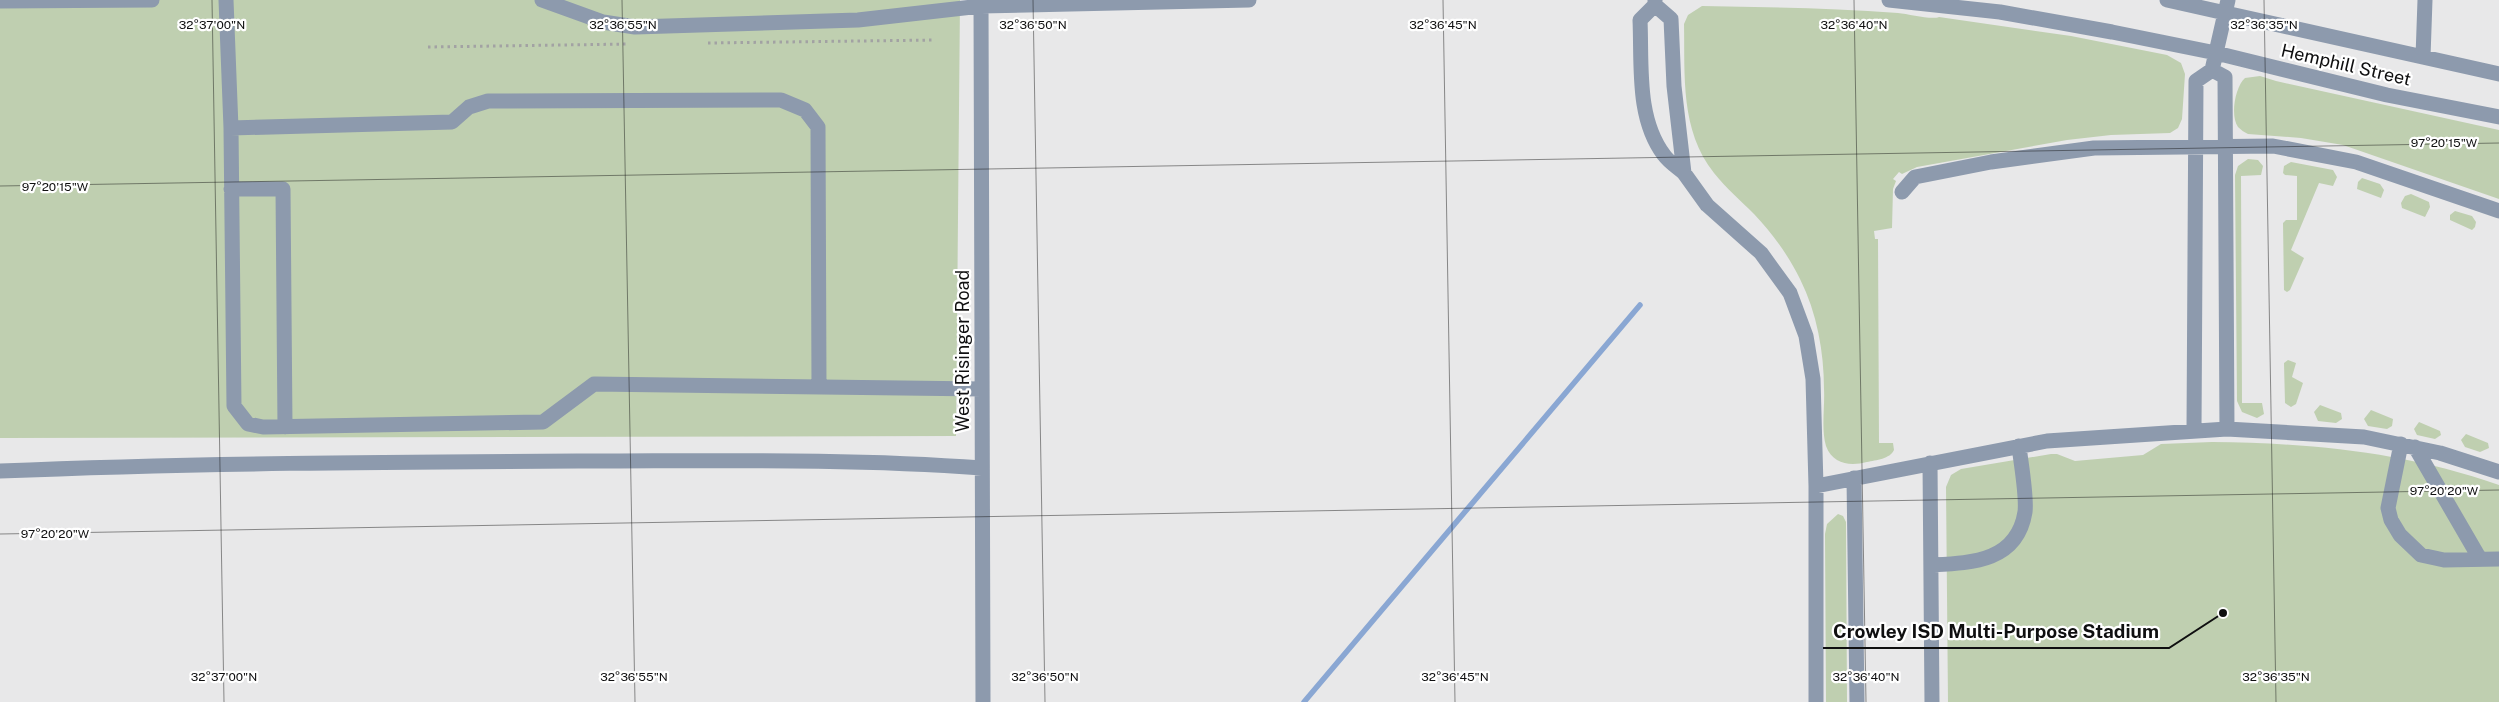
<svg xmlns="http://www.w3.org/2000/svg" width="2499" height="702" viewBox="0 0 2499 702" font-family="'Public Sans',sans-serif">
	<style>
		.green { fill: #bfcfb0 }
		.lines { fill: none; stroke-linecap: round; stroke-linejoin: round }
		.stream { stroke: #8aa7d3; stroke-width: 5.5 }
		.path { stroke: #a2a2a3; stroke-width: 3; stroke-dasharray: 2.5 4; stroke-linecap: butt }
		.minor { stroke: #8d9aad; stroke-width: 15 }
		.ticks { fill: none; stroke: #0f0f10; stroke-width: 1; stroke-opacity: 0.45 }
		.labels { text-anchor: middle; stroke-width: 4.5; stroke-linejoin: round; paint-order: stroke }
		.street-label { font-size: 18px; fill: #0f0f10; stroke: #fff }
		.ticks-label { font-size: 12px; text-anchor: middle; fill: #0f0f10; stroke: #fff; stroke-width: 4.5; stroke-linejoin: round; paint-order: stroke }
		.leader { fill: none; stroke: #0f0f10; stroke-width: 2 }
		.callout-dot { fill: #0f0f10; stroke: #fff; stroke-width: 2 }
		.callout-label { font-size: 19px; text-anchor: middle; font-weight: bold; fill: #0f0f10; stroke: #fff; stroke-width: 4.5; stroke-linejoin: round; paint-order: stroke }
	</style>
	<rect width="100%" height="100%" fill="#e8e8e9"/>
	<!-- green -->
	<path class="green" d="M14 0H960L956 436 0 438V3Z
		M1702 6C1767 7 1832 8 1898 13 1909 14 1931 20 1939 17L2071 36 2167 55 2181 63 2185 74 2182 119 2178 128 2170 133 2111 135 2067 140 1917 167 1902 174 1899 172 1893 179 1896 181 1893 189 1892 228 1874 231 1875 239H1878L1879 443H1893L1894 450C1890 459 1876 460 1867 462 1851 466 1833 465 1826 446 1821 430 1825 406 1824 389 1824 352 1817 313 1800 279 1788 255 1773 234 1754 214 1741 201 1726 188 1714 173 1680 130 1685 76 1684 24L1688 15Z
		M2260 76 2276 81 2499 130V199L2343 145 2301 138 2248 134C2244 132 2241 130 2238 127 2230 116 2235 87 2245 78Z
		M2248 159 2258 160 2263 166 2261 175 2241 176 2242 403H2262L2264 414 2257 418 2242 412 2237 401 2235 175 2238 166Z
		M2291 162 2333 170 2337 177 2333 186 2319 183 2291 250 2304 258 2290 290 2287 292 2284 290 2283 223 2286 220H2297V176L2285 175 2283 173 2284 166Z
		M2362 178 2380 184 2384 190 2381 198 2357 189 2358 182Z
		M2411 194 2429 202 2430 207 2425 217 2402 208 2401 203 2405 196Z
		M2455 211 2472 216 2476 222 2475 227 2472 230 2450 220V215Z
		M2288 360 2296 363 2292 377 2303 383 2296 404 2291 407 2285 403 2284 363Z
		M2320 405 2341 413 2342 419 2336 423 2318 421 2314 412Z
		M2371 410 2393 419 2392 426 2387 429 2368 426 2364 419Z
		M2419 422 2440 431 2441 435 2435 439 2417 435 2414 429Z
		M2466 434 2488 443 2489 448 2480 452 2465 447 2461 440Z
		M2212 442C2311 443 2404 452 2499 485V702H1948L1946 487 1951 475 1961 469 2051 454H2057L2075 461 2143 455 2161 444Z
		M1838 514 1843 516 1846 522 1847 702H1826L1825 534 1827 524Z"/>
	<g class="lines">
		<!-- stream -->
		<path class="stream" d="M1304 702 1640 305"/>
		<!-- path -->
		<path class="path" d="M708 43 935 40
			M428 47 629 44"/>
		<!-- minor -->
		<path class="minor" d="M226 0 231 128
			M542 0 603 22 635 27 858 20 981 6 1249 0
			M981 0 983 702
			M1655 0V5L1640 20C1642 64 1636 118 1664 155 1669 162 1677 167 1684 173L1674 86 1671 19 1655 5
			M1889 0 2000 12 2112 32 2216 53 2387 95 2499 117
			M2167 0 2499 74
			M0 1 152 0
			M2423 57 2425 0
			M2212 70 2225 77 2227 429
			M1684 173 1707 205 1761 253 1790 293 1806 336 1813 379 1816 486 2047 441 2227 429 2364 437 2440 453 2499 472
			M231 189H283L285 427
			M1902 192 1915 177 1991 162 2094 148 2273 146 2356 162 2499 211
			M819 386 818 127 805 110 781 100 488 101 469 107 452 122 231 128 234 406 248 424 263 427 543 422 594 384 982 389
			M2194 430 2196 81 2212 70 2228 0
			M2401 444 2388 508 2391 520 2400 535 2421 555 2444 560 2499 559
			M2415 447 2480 559
			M1930 463 1932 702
			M0 471C193 463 385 462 578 461 713 461 848 458 982 468
			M1854 478 1857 702
			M1816 486V702
			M1931 565C1971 563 2017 562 2025 512 2027 496 2021 464 2019 446"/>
	</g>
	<!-- ticks -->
	<path class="ticks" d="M212 0 224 702M622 0 635 702M1033 0 1045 702M1443 0 1455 702M1854 0 1866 702M2264 0 2276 702M0 186 2499 143M0 534 2499 490"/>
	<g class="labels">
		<!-- street labels -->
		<g class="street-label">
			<text transform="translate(2346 65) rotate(13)" y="6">Hemphill Street</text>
			<text transform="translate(963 351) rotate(-90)" y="6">West Risinger Road</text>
		</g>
	</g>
	<g class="ticks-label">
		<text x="212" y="29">32°37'00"N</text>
		<text x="623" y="29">32°36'55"N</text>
		<text x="1033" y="29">32°36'50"N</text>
		<text x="1443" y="29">32°36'45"N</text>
		<text x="1854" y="29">32°36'40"N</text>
		<text x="2264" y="29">32°36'35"N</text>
		<text x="2444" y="147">97°20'15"W</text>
		<text x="55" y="191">97°20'15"W</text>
		<text x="2444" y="495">97°20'20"W</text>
		<text x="55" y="538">97°20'20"W</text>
		<text x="224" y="681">32°37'00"N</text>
		<text x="634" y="681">32°36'55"N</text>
		<text x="1045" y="681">32°36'50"N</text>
		<text x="1455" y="681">32°36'45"N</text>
		<text x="1866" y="681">32°36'40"N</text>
		<text x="2276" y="681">32°36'35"N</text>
	</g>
	<!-- callouts -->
	<path class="leader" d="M2223 613L2169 648H1823"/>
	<circle class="callout-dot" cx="2223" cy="613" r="5"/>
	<g class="callout-label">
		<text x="1996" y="638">Crowley ISD Multi-Purpose Stadium</text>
	</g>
</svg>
